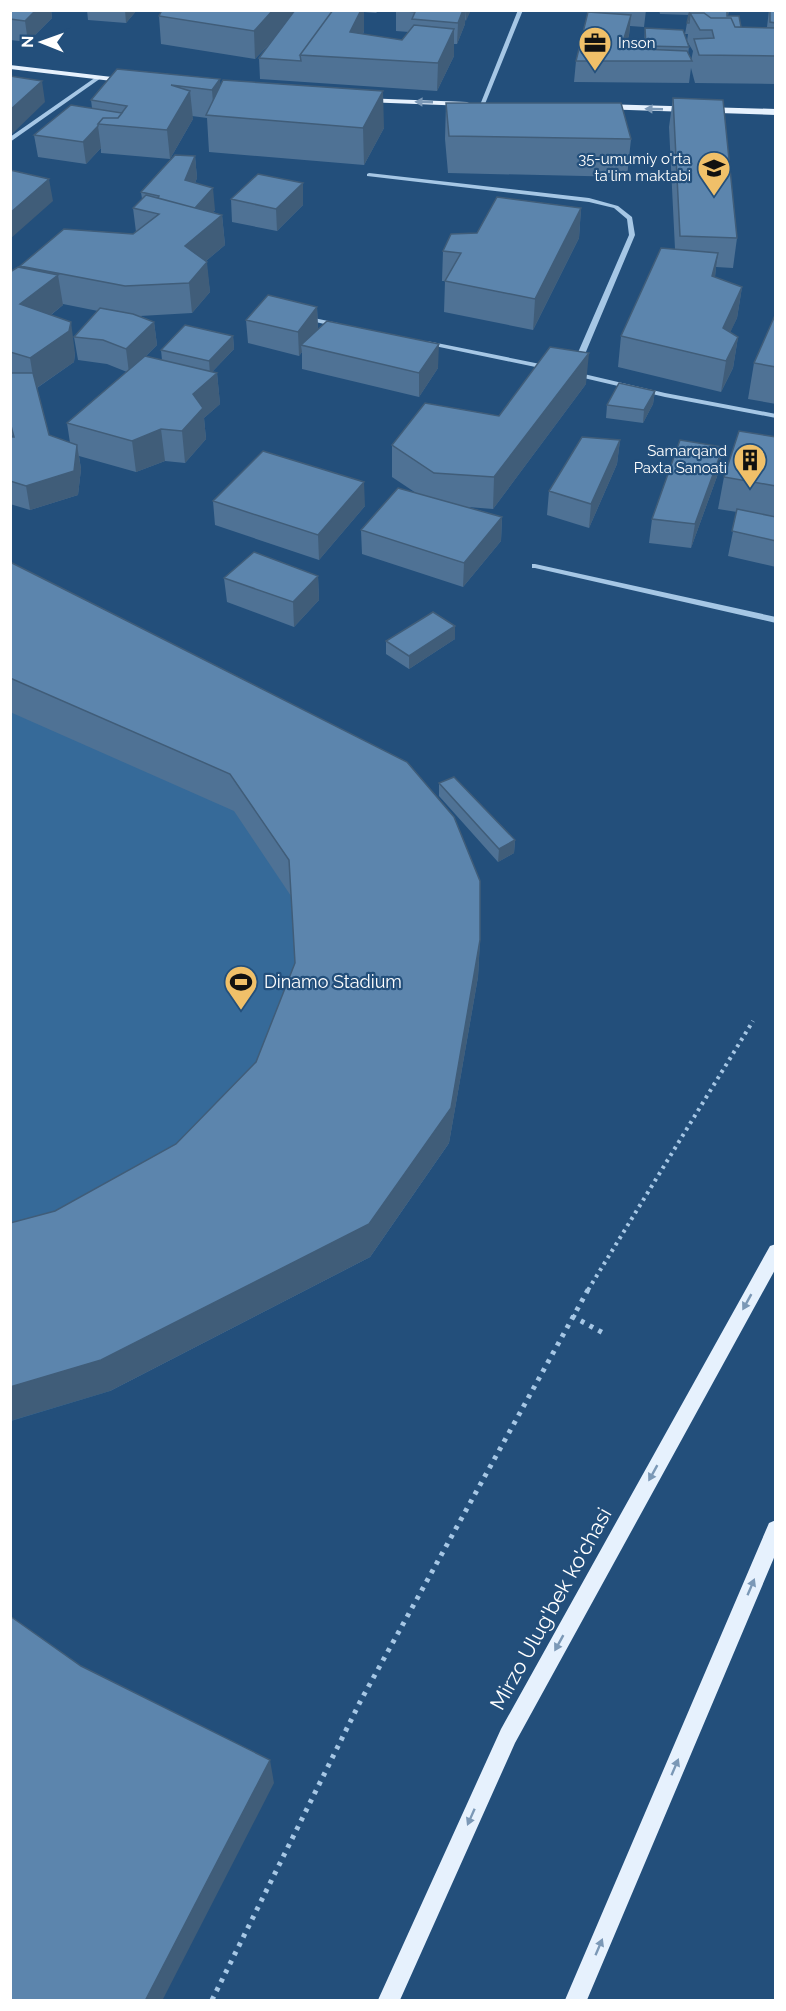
<svg xmlns="http://www.w3.org/2000/svg" width="786" height="2011" viewBox="0 0 786 2011" font-family="Raleway,sans-serif">
	<style>
		.green { fill: #366a99 }
		.lines { fill: none; stroke-linecap: round; stroke-linejoin: round }
		.path-far1 { stroke: #a6c7e5; stroke-width: 4; stroke-dasharray: 3 4.5; stroke-linecap: butt }
		.path { stroke: #a6c7e5; stroke-width: 5; stroke-dasharray: 4 6; stroke-linecap: butt }
		.minor { fill: #a6c7e5; fill-rule: evenodd }
		.major { fill: #e6f1fd; fill-rule: evenodd }
		.wall { fill: #4f7295; fill-rule: evenodd }
		.shaded-wall { fill: #405d79 }
		.building { fill: #5c85ad; stroke: #405d79; stroke-width: 1.5 }
		.oneway { fill: #7b98b6 }
		.labels { text-anchor: middle; stroke-width: 4.5; stroke-linejoin: round; paint-order: stroke }
		.far-poi-label { font-size: 15px; fill: #fff; stroke: #234f7b; text-anchor: end }
		.poi-label { font-size: 18px; fill: #fff; stroke: #234f7b; text-anchor: start }
		.near-street-label { font-size: 21px; fill: #fff; stroke: #234f7b }
	</style>
	<rect width="100%" height="100%" fill="#234f7b"/>
	<!-- green -->
	<path class="green" d="M11 596 407 799 449 1143 370 1257 110 1391 11 1421Z"/>
	<g class="lines">
		<!-- path-far1 -->
		<path class="path-far1" d="M588 1290 753 1021"/>
		<!-- path -->
		<path class="path" d="M572 1316 605 1334
			M212 2000 361 1700 589 1288"/>
		<!-- minor -->
		<path class="minor" d="M518 10H523L485 104 480 105Z
			M96 77 101 78 10 142V137Z
			M369 173 589 198 618 206 632 217 635 235 580 366 573 364 629 235 627 219 614 208 589 202 367 176V174Z
			M304 316 338 323 341 325 338 327 302 319V317Z
			M427 341 550 366 554 368 550 370 425 344V342Z
			M571 371 665 393 776 414V418L665 397 571 375Z
			M532 564H535L776 617V623L535 568H532Z"/>
		<!-- major -->
		<path class="major" d="M10 65 129 79 133 81 129 83 10 69Z
			M362 98 467 102 471 104 467 106 365 102H362Z
			M602 104 776 109V115L599 109V105Z
			M776 1244V1268L515 1743 400 2000H378L501 1729 770 1246Z
			M776 1520V1553L587 2000H565L769 1523Z"/>
	</g>
	<!-- wall -->
	<path class="wall" d="M10 10H51L52 18 28 42 10 40Z
		M87 10H137L126 23 88 20Z
		M295 10H379L376 13 364 12V31L363 34 402 40 409 32 396 31V10H471L465 21V24L457 44H454V56L437 91 260 79 259 58 275 38 255 59 161 44 159 16 292 14Z
		M594 10H646L644 27 630 26 629 35 625 48 644 49 645 28 689 47 688 54 691 61 693 51 687 41 688 34H685L687 23 689 15 660 14 659 10H729L728 16 741 27H767L769 10H776V84L695 83 691 68 689 83 574 82 576 61Z
		M117 69 220 85 384 128 364 165 209 152 207 118 192 116 193 119 170 159 101 153V148L86 164 38 157 34 135 92 108 91 100Z
		M673 98 737 238 733 268 716 267 715 277 742 287 737 318 730 332 738 337 733 368 721 392 618 367 621 336 675 249 669 127Z
		M446 103 631 139 627 177 448 173 445 139Z
		M195 156 197 178 195 183 215 210 213 212 222 215 225 245 206 261 210 292 192 313 140 316 154 322 157 345 146 356 162 360 161 350 233 336 234 349 212 372 217 373 220 404 204 418 206 439 185 463 165 461 136 472 79 456 81 469 78 495 30 510 10 504V437H13L10 428V272L20 268V266L133 234 136 232 133 208 142 199 141 192ZM63 304 98 311 74 337 78 360 107 364 127 372 67 423 70 443 49 435 37 388 74 362 75 353 51 315 63 305Z
		M303 183V205L277 231 232 222 231 199Z
		M581 208 579 238 533 330 444 312 445 281H442L443 251 477 233Z
		M317 307 318 329 438 368 419 397 302 369V352L299 356 248 343 246 320Z
		M776 313V404L748 399 754 363Z
		M586 384 493 509 468 507 502 517 501 541 463 587 362 554 361 530 416 493 392 477V445L499 416Z
		M655 391 653 404 643 423 606 418 607 405Z
		M776 437V567L728 556 737 512 718 509 724 477Z
		M620 440 617 464 589 528 547 515 549 491Z
		M719 471 691 548 649 543 652 519Z
		M213 501 365 506 319 560 215 525Z
		M10 562 480 940 478 977 449 1143 370 1257 110 1391 55 1211 176 1144 256 1062 295 963 291 896 234 811 10 712Z
		M318 576 319 600 294 627 227 602 224 578Z
		M455 639 409 669 386 654V641Z
		M439 783 515 840 514 853 498 862 439 796Z"/>
	<!-- shaded-wall -->
	<path class="shaded-wall" d="M36 10H51L52 18 28 42 25 21Z
		M125 10H137L126 23Z
		M273 10H292L293 18 255 59 254 31Z
		M361 10H364V31L351 58 350 32Z
		M463 10H466L465 24 457 44 458 23Z
		M466 10H471L466 21Z
		M631 15 629 35 621 61V48Z
		M454 29V56L437 91 438 63Z
		M220 79 222 107 214 116 212 90Z
		M42 81 45 102 11 135 10 110Z
		M190 91 193 119 170 159 167 130Z
		M383 91 384 128 364 165 363 128Z
		M98 126 101 148 86 164 83 142Z
		M195 156 197 178 187 202 185 180Z
		M49 179 53 201 10 239V213Z
		M303 183V205L277 231 276 209Z
		M213 188 215 210 193 235 191 213Z
		M581 208 579 238 533 330 535 299Z
		M222 215 225 245 188 276 185 246Z
		M718 253 714 283 712 276Z
		M207 262 210 292 192 313 189 283Z
		M58 275 63 305 25 335 20 304Z
		M742 287 737 318 718 359 723 328Z
		M317 307 318 330 301 345 302 352 299 356 298 332Z
		M71 322 75 353 74 362 35 389 30 358Z
		M154 322 157 345 129 373 126 349Z
		M233 336 234 349 210 374 209 361Z
		M738 337 733 368 721 392 726 361Z
		M439 344 438 368 419 397V373Z
		M589 353 586 384 493 509 494 477Z
		M217 373 220 404 204 418 206 439 185 463 182 431 193 394Z
		M655 391 653 404 643 423 644 410Z
		M161 429 165 461 136 472 132 441Z
		M620 440 617 464 589 528 591 504Z
		M77 445 81 469 78 495 30 510 26 486Z
		M723 447 719 471 691 548 695 524Z
		M364 482 365 506 319 560 318 535Z
		M502 517 501 541 463 587 464 563Z
		M318 576 319 600 294 627 293 602Z
		M455 626V639L409 669V656Z
		M515 840 514 853 498 862 499 849Z
		M480 940 478 977 449 1143 370 1257 110 1391 10 1421V1387Z
		M270 1760 274 1783 162 2001H145Z"/>
	<!-- building -->
	<path class="building" d="M10 10H36L25 21 10 19Z
		M162 10H273L254 31 159 16Z
		M295 10H333L300 55 301 61 259 58Z
		M333 10H361L350 32 402 40 414 25 454 29 438 63 300 55Z
		M400 10H463L458 23 412 19 415 12Z
		M690 10H727V16H739L741 27H735L731 18H711L704 13H690L689 23H687Z
		M770 10H776V23L770 22Z
		M588 12 631 15 621 48 687 51 692 61H576Z
		M690 13H704L711 18H731L735 27 776 28V56L699 55 694 39 714 38 712 30H700Z
		M645 28 683 30 689 47 646 46Z
		M117 69 220 79 212 90 171 85 190 91 167 130 98 124 103 118H118L127 106 91 100Z
		M10 76 42 81 10 110Z
		M223 80 383 91 363 128 206 115Z
		M673 98 723 100 737 238 680 236Z
		M446 103H621L631 139 449 136Z
		M71 105 122 113 118 118H103L98 124V126L83 142 34 135Z
		M175 155 195 156 185 180 213 188 195 208 158 198 159 196 141 192Z
		M10 170 49 179 10 213Z
		M258 174 303 183 276 209 231 199Z
		M146 195 222 215 185 246 207 262 189 283 125 286 20 266 64 229 133 234 159 214 133 208Z
		M497 197 581 208 535 299 445 281 461 253 443 251 451 234 477 233Z
		M661 248 718 253 712 276 742 287 723 328 738 337 726 361 621 336Z
		M18 267 58 275 20 304 71 322 69 331 30 358 10 352V272Z
		M268 295 317 307 298 332 246 320Z
		M100 308 133 314 154 322 126 349 103 340 74 337Z
		M776 313V367L754 363Z
		M327 321 439 344 419 373 301 345Z
		M185 325 233 336 209 361 161 350Z
		M550 347 589 353 494 477 434 473 392 445 425 403 499 416Z
		M145 356 217 373 193 394 203 408 182 431 161 429 132 441 67 423Z
		M10 373H33L49 435 77 445 74 471 26 486 10 481V437H14L10 422Z
		M619 383 655 391 644 410 607 405Z
		M739 431 776 437V486L724 477Z
		M582 437 620 440 591 504 549 491Z
		M680 440 723 447 695 524 652 519Z
		M263 451 364 482 318 535 213 501Z
		M398 488 502 517 464 563 361 530Z
		M737 509 776 517V541L732 531Z
		M254 552 318 576 293 602 224 578Z
		M10 562 407 762 454 817 480 881V940L451 1108 369 1224 101 1360 10 1387V1223L55 1211 176 1144 256 1062 295 963 289 860 230 774 10 678Z
		M433 612 455 626 409 656 386 641Z
		M454 777 515 840 499 849 439 783Z
		M10 1616 81 1666 270 1760 145 2001H10Z"/>
	<!-- one-way arrows -->
	<defs><path id="oneway-solid" d="M-6-.8H1V-3.2L6.5 0L1 3.2V.8H-6Z" transform="scale(1.5)"/></defs>
	<g class="oneway">
		<use href="#oneway-solid" transform="translate(424 102) rotate(-178)"/>
		<use href="#oneway-solid" transform="translate(654 109) rotate(-178)"/>
		<use href="#oneway-solid" transform="translate(747 1302) rotate(119)"/>
		<use href="#oneway-solid" transform="translate(653 1473) rotate(119)"/>
		<use href="#oneway-solid" transform="translate(751 1587) rotate(-67)"/>
		<use href="#oneway-solid" transform="translate(559 1643) rotate(119)"/>
		<use href="#oneway-solid" transform="translate(675 1767) rotate(-67)"/>
		<use href="#oneway-solid" transform="translate(471 1817) rotate(114)"/>
		<use href="#oneway-solid" transform="translate(599 1947) rotate(-67)"/>
	</g>
	<!-- icons -->
	<defs>
		<g id="office-pin" transform="scale(1.725)"><path d="M0 17L-7.5 6A9.5 9.5 0 1 1 7.5 6Z" fill="#f0c069" stroke="#234f7b"/><path d="M-6-3h4V-5.5h4V-3h4V5H-6ZM-1-4.5V-3h2v-1.5ZM-6 0V1H6V0Z" fill="#111"/></g>
		<g id="school-pin" transform="scale(1.725)"><path d="M0 17L-7.5 6A9.5 9.5 0 1 1 7.5 6Z" fill="#f0c069" stroke="#234f7b"/><path d="M0-5L7-2L0 1L-7-2ZM-4 1L0 2.5L4 1V4Q0 6-4 4Z" fill="#111"/></g>
		<g id="building-pin" transform="scale(1.725)"><path d="M0 17L-7.5 6A9.5 9.5 0 1 1 7.5 6Z" fill="#f0c069" stroke="#234f7b"/><path d="M-4-6H4V6H1V3H-1V6H-4ZM-2.5-4.3h1.7v1.8h-1.7ZM.8-4.3h1.7v1.8H.8ZM-2.5-1h1.7V.8h-1.7ZM.8-1h1.7V.8H.8Z" fill="#111"/></g>
		<g id="stadium-pin" transform="scale(1.725)"><path d="M0 17L-7.5 6A9.5 9.5 0 1 1 7.5 6Z" fill="#f0c069" stroke="#234f7b"/><path d="M0-5a6.5 5 0 1 0 0 10a6.5 5 0 1 0 0-10ZM-3.5-1.8h7v3.6h-7Z" fill="#111"/></g>
	</defs>
	<g fill-rule="evenodd">
		<use href="#office-pin" x="595" y="43"/>
		<use href="#school-pin" x="714" y="168"/>
		<use href="#building-pin" x="750" y="460"/>
		<use href="#stadium-pin" x="241" y="982"/>
	</g>
	<g class="labels">
		<!-- far-poi labels -->
		<g class="far-poi-label">
			<text x="618" y="48" text-anchor="start">Inson</text>
			<text x="691" y="164">35-umumiy o'rta<tspan x="691" dy="17">ta'lim maktabi</tspan></text>
			<text x="727" y="456">Samarqand<tspan x="727" dy="17">Paxta Sanoati</tspan></text>
		</g>
		<!-- poi labels -->
		<g class="poi-label">
			<text x="264" y="988">Dinamo Stadium</text>
		</g>
		<!-- near-street labels -->
		<g class="near-street-label">
			<text transform="translate(551 1609) rotate(-61)" y="7">Mirzo Ulug'bek ko'chasi</text>
		</g>
	</g>
	<!-- border -->
	<rect width="786" height="2011" fill="none" stroke="#ffffff" stroke-width="24"/>
	<!-- north arrow -->
	<g transform="translate(42 42) rotate(271)" stroke="#234f7b" stroke-width="4.5" paint-order="stroke">
	<path d="M0-4.5L10 22L0 15L-10 22Z" fill="#ffffff"/>
	<text y="-9" font-size="16" font-weight="bold" text-anchor="middle" fill="#ffffff">N</text>
	</g>
</svg>
